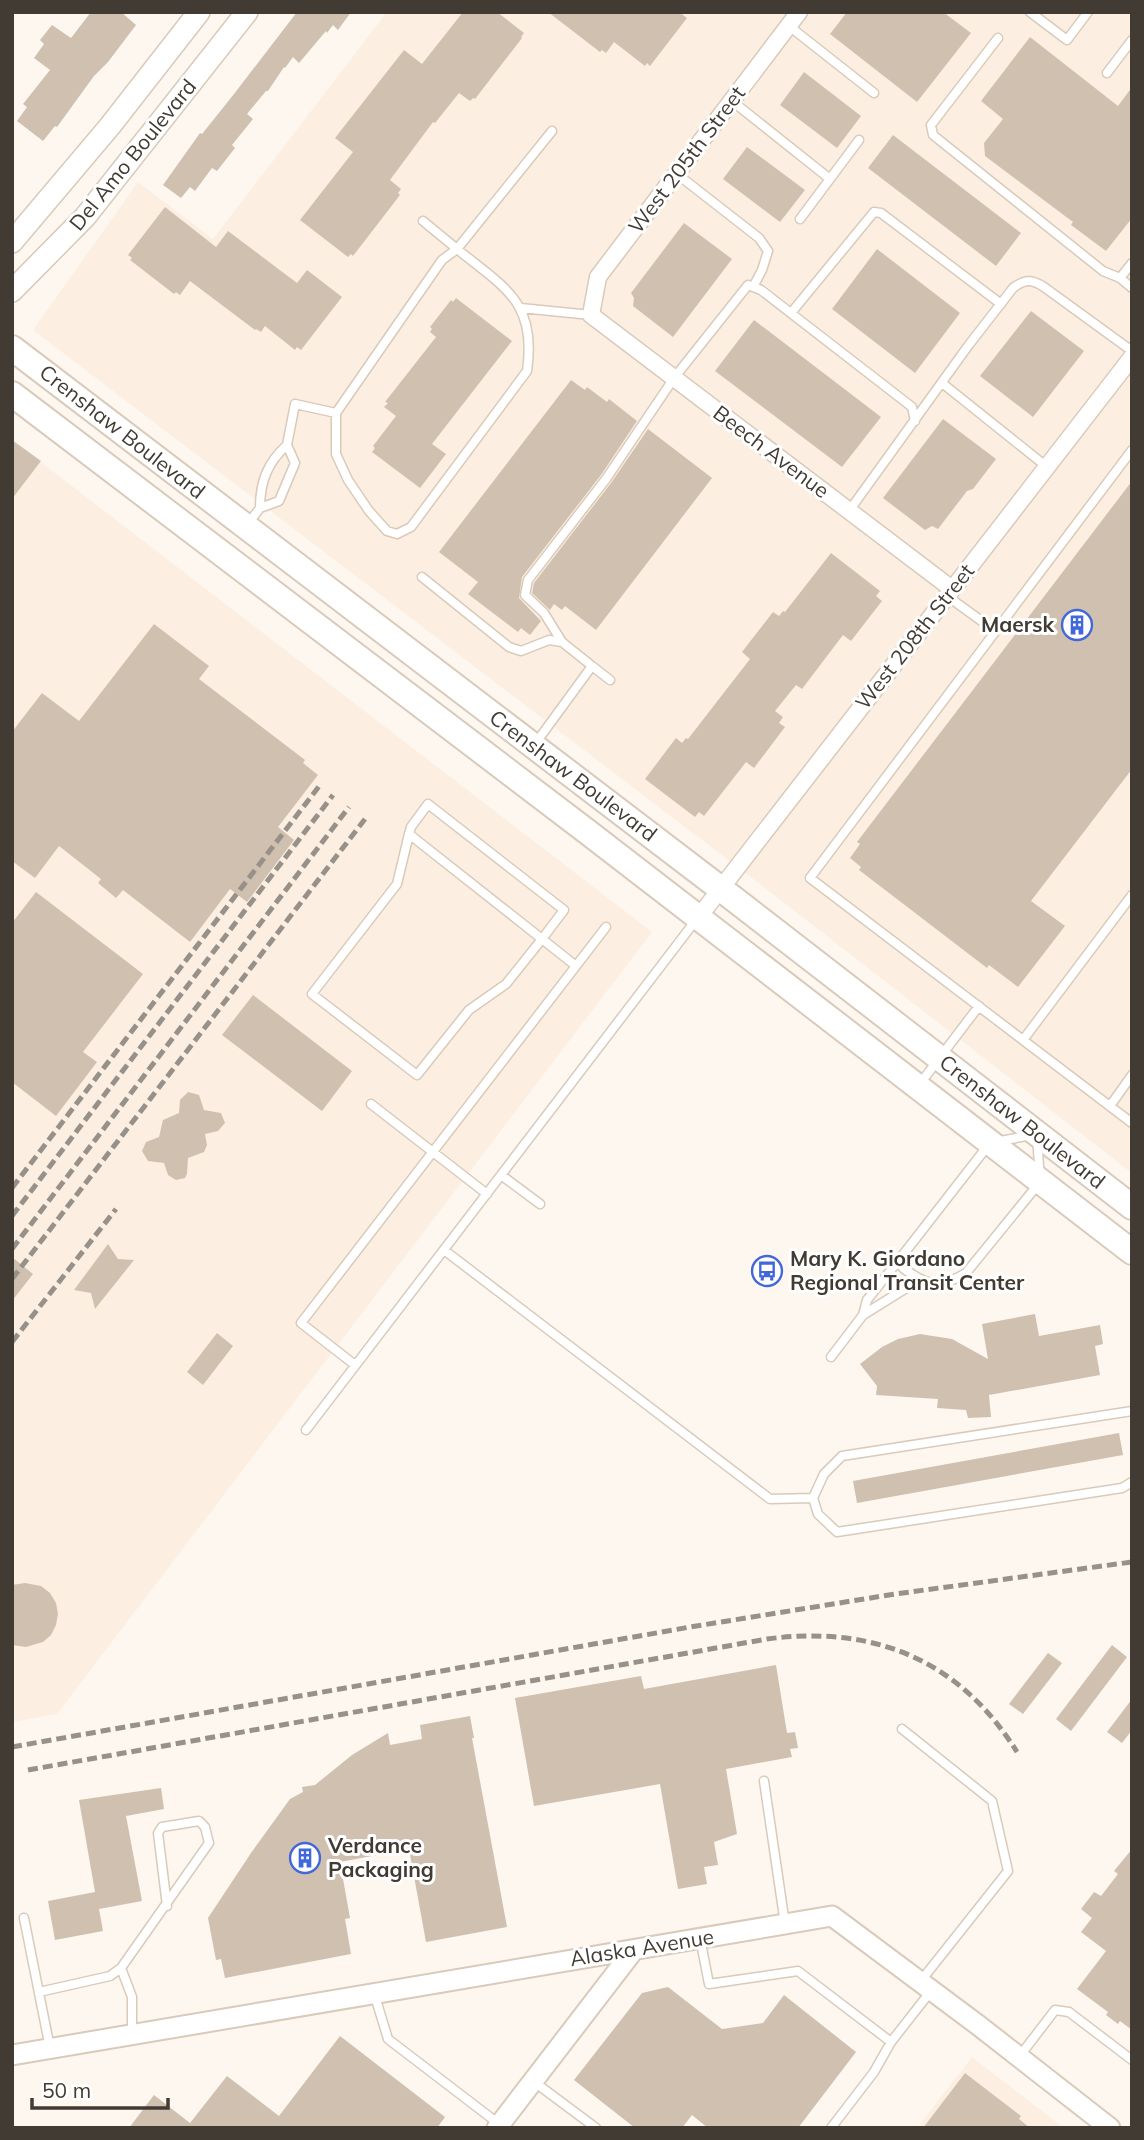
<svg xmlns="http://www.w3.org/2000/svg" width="1144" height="2140" viewBox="0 0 1144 2140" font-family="Mulish,sans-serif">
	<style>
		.built { fill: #fcefe1 }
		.building { fill: #d0c0b0 }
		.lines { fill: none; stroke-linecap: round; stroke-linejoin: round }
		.service-casing { stroke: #d9caba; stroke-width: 11 }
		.minor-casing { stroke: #d9caba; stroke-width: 19 }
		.tertiary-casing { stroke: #d9caba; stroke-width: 23 }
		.secondary-casing { stroke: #d9caba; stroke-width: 24 }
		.primary-casing { stroke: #d9caba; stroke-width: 28 }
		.service { stroke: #fff; stroke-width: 8 }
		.minor { stroke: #fff; stroke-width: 16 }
		.tertiary { stroke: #fff; stroke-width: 19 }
		.secondary { stroke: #fff; stroke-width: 21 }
		.primary { stroke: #fff; stroke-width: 24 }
		.rail { stroke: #97918a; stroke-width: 5; stroke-dasharray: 10 5; stroke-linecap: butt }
		.labels { text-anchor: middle; stroke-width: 6; stroke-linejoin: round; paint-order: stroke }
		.street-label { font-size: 21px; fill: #413b34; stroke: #fff }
		.poi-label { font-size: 21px; font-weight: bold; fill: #413b34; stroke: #fff; text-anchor: start }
	</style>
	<rect width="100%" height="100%" fill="#fdf7f0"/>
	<!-- built -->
	<path class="built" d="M387 12H1132V1173L765 888 33 330 138 182 213 239Z
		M12 440 652 932 57 1714 12 1722Z
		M972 2057 1064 2128H917Z"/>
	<!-- building -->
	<path class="building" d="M91 12H121L136 25 108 62 94 76 57 127 55 126 43 141 17 121 27 107 23 104 50 70 34 58 44 44 40 40 52 25 71 38Z
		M297 12H351L338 30 333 25 327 33 326 31 299 63 293 57 285 68 284 67 268 91H266L247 114 253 119 232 145 235 148 217 171 212 168 195 191 190 187 181 198 163 185 200 133 202 134 234 94Z
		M463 12H497L524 33 521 37 522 38 475 99 473 98 470 101 459 93 435 123 433 122 390 180 401 189 398 193 400 195 353 256 351 254 348 257 300 220 353 152 335 138 404 50 422 64Z
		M548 12H679L687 18 650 66 647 63 645 66 614 42 606 53 602 50 600 52Z
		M847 12H943L971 33 917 102 830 34Z
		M1030 37 1118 106 1132 87V218L1106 251 1071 225 1073 222 985 156 984 143 1003 119 981 101Z
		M804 72 861 116 837 148 780 105Z
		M893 135 1021 233 996 266 868 168Z
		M747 147 805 190 780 222 723 179Z
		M165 207 216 247 228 231 297 283 307 270 342 297 301 350 297 347 295 350 265 326 261 332 256 329 255 330 190 281 180 295 176 292 174 294 130 260 132 258 128 255Z
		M684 223 732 259 673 337 633 306 634 298 631 293Z
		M877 249 960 313 915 373 832 309Z
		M456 298 512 341 432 444 446 454 420 488 372 452 375 448 373 446 396 416 384 407 388 403 385 402 436 337 430 332 432 329 430 327 451 300 453 302Z
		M1031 311 1084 351 1033 417 980 376Z
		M754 320 881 417 842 467 715 371Z
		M571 380 585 390 587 387 607 402 609 399 637 421 601 475 522 577 519 598 541 621 530 635 521 628 518 632 468 594 478 582 439 552Z
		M943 419 996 459 973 489 967 491 938 529 932 526 925 530 883 498Z
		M648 429 712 478 596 630 565 606 562 610 554 604 550 610 532 593 534 583 611 483Z
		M12 440 41 461 12 499Z
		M1132 481V769L1031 901 1065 926 1018 987 989 965 987 968 859 870 861 867 850 858 860 844 857 842Z
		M831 553 880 591 876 596 882 601 851 641 843 635 802 689 796 685 775 711 783 717 779 723 785 727 754 768 746 762 704 816 699 812 695 817 645 779 676 738 682 743 686 738 688 739 750 659 742 652 773 612 779 616 783 611 785 612Z
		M154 624 209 666 199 679 305 760 303 763 318 775 278 827 294 840 247 902 230 889 190 942 123 890 116 898 98 883 101 879 59 846 35 878 12 861V732L42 693 79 721Z
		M36 892 143 974 83 1052 97 1062 56 1116 12 1082V923Z
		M253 995 352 1071 322 1111 222 1035Z
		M188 1092 199 1095 204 1110 221 1113 225 1123 218 1131 205 1134 207 1145 204 1152 188 1158 187 1174 185 1178 176 1180 168 1175 164 1163 148 1161 142 1151 146 1142 159 1137 163 1120 179 1113 180 1100Z
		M108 1244 118 1259 134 1260 95 1309 91 1293 74 1290Z
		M12 1257 33 1274 12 1301Z
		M1035 1314 1039 1336 1100 1325 1103 1344 1095 1346 1100 1375 989 1395 991 1417 968 1418 966 1410 937 1408 938 1399 876 1395 877 1386 860 1364 882 1347 898 1339 920 1334 952 1339 988 1359 982 1324Z
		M217 1333 233 1346 203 1385 187 1372Z
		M1119 1433 1123 1455 857 1503 853 1481Z
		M25 1583 41 1586 50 1593 56 1603 58 1614 56 1625 51 1635 43 1642 26 1647 12 1645V1585Z
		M1112 1645 1127 1657 1071 1731 1056 1719Z
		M1048 1653 1062 1663 1023 1714 1009 1704Z
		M776 1665 787 1733 795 1732 798 1748 790 1749 792 1757 726 1769 737 1834 714 1842 718 1865 704 1867 707 1884 678 1889 660 1784 534 1806 515 1698 641 1676 644 1689Z
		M1132 1699V1730L1122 1743 1107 1732Z
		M470 1716 474 1738H472L507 1927 426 1942 409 1849 340 1862 350 1918 345 1919 351 1954 225 1978 221 1959 216 1960 208 1918 251 1853 290 1799 303 1792 302 1787 315 1785 352 1755 388 1733 390 1745 422 1739 420 1725Z
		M161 1788 164 1809 126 1816 142 1901 99 1909 103 1931 55 1940 48 1901 95 1892 79 1800Z
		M1132 1849V2030L1120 2021 1118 2024 1106 2015 1108 2012 1077 1989 1106 1951 1081 1932 1092 1918 1081 1909 1094 1892 1101 1896 1118 1874 1114 1871Z
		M668 1987 722 2029 763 2023 784 1995 856 2052 798 2128H708L692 2115 682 2128H635L574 2080 642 1993Z
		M340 2036 445 2117 437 2128H129L154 2095 190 2123 227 2076 279 2116Z
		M965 2073 1021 2116 1019 2119 1030 2128H923Z"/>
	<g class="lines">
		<!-- service casing -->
		<g class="service-casing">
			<path id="service" d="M1030 12 1067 40 1088 12
				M789 26 874 93
				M998 38 931 125 933 135 1103 271 1120 278 1132 288
				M1107 73 1132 40
				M732 101 830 179
				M677 174 759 238 768 251 762 270 753 287
				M800 219 859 140
				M423 221 457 249 552 131
				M457 249C505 288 537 302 527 371L411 527 397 534 387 531 369 511 348 480 336 454V413L442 260Z
				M1120 278 1132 263
				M521 308 591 315
				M791 313 874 212 881 213 1001 304
				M942 383 1047 467
				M1132 450 810 878 1132 1123
				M260 508C260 481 268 462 287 445
				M849 511 968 346 1013 288C1025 279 1031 279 1044 287L1132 351
				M247 525 260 508 279 501 295 463 287 445 295 404 336 413
				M422 577 509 647 521 651 549 640 562 642 592 666
				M947 596 994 630
				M562 642 544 613 525 595 528 580 606 479 674 378 748 285 761 290 912 407 915 421
				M535 744 592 666 610 680
				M409 834 542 939 506 984 469 1010 417 1075 312 994 397 884 409 834 411 827 428 804 564 910 542 939 576 966
				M1023 1040 1132 895
				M919 1085 979 1006
				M371 1104 487 1194
				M1110 1106 1132 1075
				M1037 1134 1040 1182 966 1273C940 1289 927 1286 903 1268L902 1256 990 1143Z
				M501 1175 540 1204
				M444 1250 770 1499 813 1498
				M863 1315 919 1280
				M831 1357 863 1315 867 1300 902 1256
				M355 1365 301 1323 606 927
				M1132 1411 842 1456 824 1474 813 1498 818 1514 837 1532 1122 1488 1132 1482
				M306 1430 696 920
				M902 1729 992 1801 1008 1871 920 1982
				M764 1781 785 1924
				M24 1918 50 2048
				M700 1938 709 1984 798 1971 891 2042 931 1991
				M121 1968 132 1997V2033
				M39 1992 110 1976 121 1968 209 1843 205 1827 199 1821 162 1827 158 1833 167 1906
				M374 1993 388 2039 499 2124
				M1019 2057 1055 2010 1069 2012 1132 2060
				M533 2081 596 2128
				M831 2128 874 2072 891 2042"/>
		</g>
		<!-- minor casing -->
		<g class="minor-casing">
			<path id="minor" d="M799 12 598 277 591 315 952 589
				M698 918 1132 357"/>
		</g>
		<!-- tertiary casing -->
		<g class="tertiary-casing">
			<path id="tertiary" d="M12 2055 832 1916 978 2025 1110 2128
				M497 2128 633 1951"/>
		</g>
		<!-- secondary casing -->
		<g class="secondary-casing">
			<path id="secondary" d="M12 242 110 126 199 12
				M12 291 85 217 247 12"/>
		</g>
		<!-- primary casing -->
		<g class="primary-casing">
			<path id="primary" d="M12 348 721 889 1132 1207
				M12 394 585 830 1132 1252"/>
		</g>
		<!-- service -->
		<use href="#service" class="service"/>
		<!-- minor -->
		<use href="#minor" class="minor"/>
		<!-- tertiary -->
		<use href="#tertiary" class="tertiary"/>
		<!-- secondary -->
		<use href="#secondary" class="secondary"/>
		<!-- primary -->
		<use href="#primary" class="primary"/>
		<!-- rail -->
		<path class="rail" d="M12 1188 320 785
			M12 1216 333 795
			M12 1249 349 807
			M12 1279 365 819
			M12 1342 116 1209
			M12 1747 690 1627 895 1594 1132 1562
			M28 1770 767 1639C873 1625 959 1659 1017 1752"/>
	</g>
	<!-- icons -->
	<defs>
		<g id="building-ring" transform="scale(1.575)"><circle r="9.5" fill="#fff" stroke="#4167d9" stroke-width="1.5"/><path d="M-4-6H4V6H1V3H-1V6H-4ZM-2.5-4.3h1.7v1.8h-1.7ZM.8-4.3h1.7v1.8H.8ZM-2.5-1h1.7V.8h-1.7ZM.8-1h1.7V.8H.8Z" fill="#4167d9"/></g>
		<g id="bus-ring" transform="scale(1.575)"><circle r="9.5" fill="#fff" stroke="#4167d9" stroke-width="1.5"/><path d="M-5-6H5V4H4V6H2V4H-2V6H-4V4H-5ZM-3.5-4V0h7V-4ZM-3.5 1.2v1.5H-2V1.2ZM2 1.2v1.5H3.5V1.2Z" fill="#4167d9"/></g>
	</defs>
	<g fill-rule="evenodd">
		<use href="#building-ring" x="1077" y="625"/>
		<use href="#bus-ring" x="767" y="1271"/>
		<use href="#building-ring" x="305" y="1858"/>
	</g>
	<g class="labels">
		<!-- street labels -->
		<g class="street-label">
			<text transform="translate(133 155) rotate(-51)" y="7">Del Amo Boulevard</text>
			<text transform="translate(687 160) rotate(-53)" y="7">West 205th Street</text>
			<text transform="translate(122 432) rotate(38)" y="7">Crenshaw Boulevard</text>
			<text transform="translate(771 452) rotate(37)" y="7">Beech Avenue</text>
			<text transform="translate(915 637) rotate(-52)" y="7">West 208th Street</text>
			<text transform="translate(573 776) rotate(37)" y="7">Crenshaw Boulevard</text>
			<text transform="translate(1022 1122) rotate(38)" y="7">Crenshaw Boulevard</text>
			<text transform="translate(642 1948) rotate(-9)" y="7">Alaska Avenue</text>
		</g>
		<!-- poi labels -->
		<g class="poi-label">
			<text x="1054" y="632" text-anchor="end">Maersk</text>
			<text x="790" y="1266">Mary K. Giordano<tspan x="790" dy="24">Regional Transit Center</tspan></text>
			<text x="328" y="1853">Verdance<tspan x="328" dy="24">Packaging</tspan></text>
		</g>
	</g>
	<!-- border -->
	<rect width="1144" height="2140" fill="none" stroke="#413b34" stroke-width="28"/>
	<!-- scale -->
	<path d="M32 2098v10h136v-10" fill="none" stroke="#413b34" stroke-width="3.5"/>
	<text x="42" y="2098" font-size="21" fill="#413b34" stroke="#ffffff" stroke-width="5" paint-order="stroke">50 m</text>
</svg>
